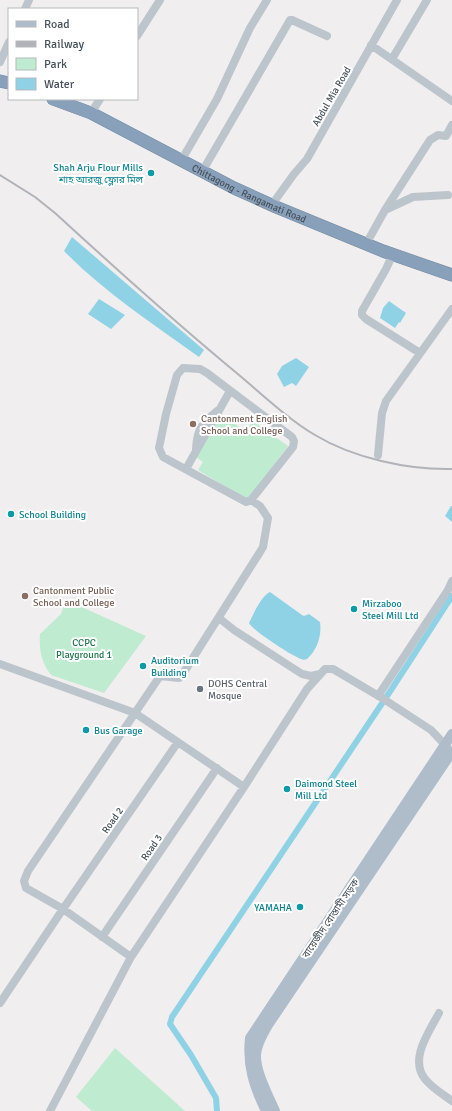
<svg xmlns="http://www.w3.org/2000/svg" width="452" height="1111" viewBox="0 0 452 1111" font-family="Signika,'Noto Sans Bengali',sans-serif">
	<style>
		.green { fill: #bfebd1 }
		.water { fill: #8fd2e5 }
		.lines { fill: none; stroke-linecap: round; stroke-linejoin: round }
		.canal { stroke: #8fd2e5; stroke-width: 6 }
		.highway-casing { stroke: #748ba5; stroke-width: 13 }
		.minor { stroke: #bdc5cc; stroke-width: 8 }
		.major { stroke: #afbdcb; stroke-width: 10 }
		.highway { stroke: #89a0ba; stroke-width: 12 }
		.rail { stroke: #b1b3b8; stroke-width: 2 }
		.culture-dot { fill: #0f9aa8; stroke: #fff; stroke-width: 1.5 }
		.education-dot { fill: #8d6e63; stroke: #fff; stroke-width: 1.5 }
		.worship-dot { fill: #6b7280; stroke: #fff; stroke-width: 1.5 }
		.labels { text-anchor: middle; stroke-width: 4; stroke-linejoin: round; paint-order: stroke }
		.street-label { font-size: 10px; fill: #47515a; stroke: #fff }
		.culture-label { font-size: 10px; fill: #0d838f; stroke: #fff; text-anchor: start }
		.education-label { font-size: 10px; fill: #785e54; stroke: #fff; text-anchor: start }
		.park-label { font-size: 10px; fill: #1d764b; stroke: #fff }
		.worship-label { font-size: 10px; fill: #5b616d; stroke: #fff; text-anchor: start }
	</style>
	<rect width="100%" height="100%" fill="#f0eeee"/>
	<!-- green -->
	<path class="green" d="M222 415 245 431 253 421 288 446 247 500 198 470 203 462 196 457Z
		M66 600 146 636 104 693 51 675C41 662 39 650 40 634L61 614Z
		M115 1048 185 1111H92L76 1097Z"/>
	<!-- water -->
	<path class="water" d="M72 237 204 350 199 357C152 323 104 292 64 251Z
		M99 299 125 315 111 329 88 314Z
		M389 301 406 313 400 323 399 322 395 328 380 318 383 308Z
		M296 358 309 367 296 386 292 383 284 387 277 374 282 366Z
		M451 506H452V522L445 516Z
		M270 592 302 615 304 616 309 614 320 622C322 635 317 651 307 659 304 660 304 660 301 659 292 656 252 630 249 623 253 615 261 596 270 592Z"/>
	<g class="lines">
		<!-- canal -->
		<path class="canal" d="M217 1111 216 1098 191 1055 170 1024 172 1017 391 690 452 596"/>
		<!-- highway casing -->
		<g class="highway-casing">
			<g id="highway">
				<path d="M0 81 9 83"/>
				<path id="s1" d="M53 99 91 113 234 188 276 207 383 251 452 275"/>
			</g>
		</g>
		<!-- minor -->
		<path class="minor" d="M25 9 29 0
			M137 36 160 0
			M371 45 452 101
			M392 59 427 0
			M0 62 9 42
			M91 113 100 99
			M181 161 217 99 250 28 267 0
			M206 165 290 20H292L327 36
			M276 199 294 174 307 159 397 0
			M385 210 430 140 438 135 446 136 452 125
			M370 237 385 210 413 197 448 195
			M393 254 386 269 362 311V315L366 319 420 353
			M183 368 200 369 207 373 292 437 294 441 293 447 251 500 246 502 163 457 159 448 166 414 177 375Z
			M196 449C197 429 202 423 217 411
			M378 455 382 413 386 401 452 309
			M186 469 230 391
			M219 618 234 630 302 674 311 676 320 674
			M0 664 135 713 28 871 24 881 26 888 63 909 131 957
			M378 696 448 590 452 581
			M244 787 135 713 160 676 179 678 186 669 260 552 263 547 268 518 260 506 251 500
			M102 937 217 768
			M0 1003 63 909 178 742
			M439 1013C429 1032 409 1059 425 1079 432 1088 444 1095 452 1101
			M50 1111 131 957 244 787 307 689 325 669H333L382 698 431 730 448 748"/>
		<!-- major -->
		<path class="major" d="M266 1111C254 1087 247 1065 250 1038L452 734
			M275 1111C268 1095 255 1071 256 1054 257 1043 263 1034 268 1025L452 752"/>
		<!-- highway -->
		<use href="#highway" class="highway"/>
		<!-- rail -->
		<path class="rail" d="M0 175 35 197 55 213C115 268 176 323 239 375 264 396 288 419 315 435 353 458 408 470 452 469"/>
	</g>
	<!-- markers -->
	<g class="culture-dot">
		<circle cx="151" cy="173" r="4"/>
		<circle cx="11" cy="514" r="4"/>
		<circle cx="354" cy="609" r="4"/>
		<circle cx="143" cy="666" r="4"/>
		<circle cx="86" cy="730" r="4"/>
		<circle cx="287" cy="789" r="4"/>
		<circle cx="300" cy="907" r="4"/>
	</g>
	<g class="education-dot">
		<circle cx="193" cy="424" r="4"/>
		<circle cx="25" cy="596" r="4"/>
	</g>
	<circle class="worship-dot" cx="200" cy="689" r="4"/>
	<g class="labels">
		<!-- street labels -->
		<g class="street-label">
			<text transform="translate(331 96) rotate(-60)" y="4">Abdul Mia Road</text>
			<text dy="4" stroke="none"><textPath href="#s1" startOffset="218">Chittagong - Rangamati Road</textPath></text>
			<text transform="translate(112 820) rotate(-55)" y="4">Road 2</text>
			<text transform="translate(151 847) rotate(-56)" y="4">Road 3</text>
			<text transform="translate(330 918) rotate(-56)" y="4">বায়েজীদ বোস্তামী সড়ক</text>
		</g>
		<!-- culture labels -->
		<g class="culture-label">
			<text x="143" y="171" text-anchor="end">Shah Arju Flour Mills<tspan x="143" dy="12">শাহ আরজু ফ্লোর মিল</tspan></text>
			<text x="19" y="518">School Building</text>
			<text x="362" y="607">Mirzaboo<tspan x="362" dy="12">Steel Mill Ltd</tspan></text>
			<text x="151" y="664">Auditorium<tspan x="151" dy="12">Building</tspan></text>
			<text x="94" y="734">Bus Garage</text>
			<text x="295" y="787">Daimond Steel<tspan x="295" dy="12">Mill Ltd</tspan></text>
			<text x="292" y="911" text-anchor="end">YAMAHA</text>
		</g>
		<!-- education labels -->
		<g class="education-label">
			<text x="201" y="422">Cantonment English<tspan x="201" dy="12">School and College</tspan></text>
			<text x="33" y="594">Cantonment Public<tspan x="33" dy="12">School and College</tspan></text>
		</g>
		<!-- park labels -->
		<g class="park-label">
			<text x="84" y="646">CCPC<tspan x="84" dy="12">Playground 1</tspan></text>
		</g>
		<!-- worship labels -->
		<g class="worship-label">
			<text x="208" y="687">DOHS Central<tspan x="208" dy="12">Mosque</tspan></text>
		</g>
	</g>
	<!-- legend -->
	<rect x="8" y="8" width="130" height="92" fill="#ffffff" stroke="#b5b9bd"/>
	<rect x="16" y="21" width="20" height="6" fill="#afbdcb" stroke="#b5b9bd"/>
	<text x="44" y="28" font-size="12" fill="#47515a">Road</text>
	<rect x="16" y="41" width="20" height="6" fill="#b1b3b8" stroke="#b5b9bd"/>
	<text x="44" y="48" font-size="12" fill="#47515a">Railway</text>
	<rect x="16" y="58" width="20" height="12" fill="#bfebd1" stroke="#b5b9bd"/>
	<text x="44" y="68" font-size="12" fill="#47515a">Park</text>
	<rect x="16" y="78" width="20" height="12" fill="#8fd2e5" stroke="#b5b9bd"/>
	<text x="44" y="88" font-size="12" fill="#47515a">Water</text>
</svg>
